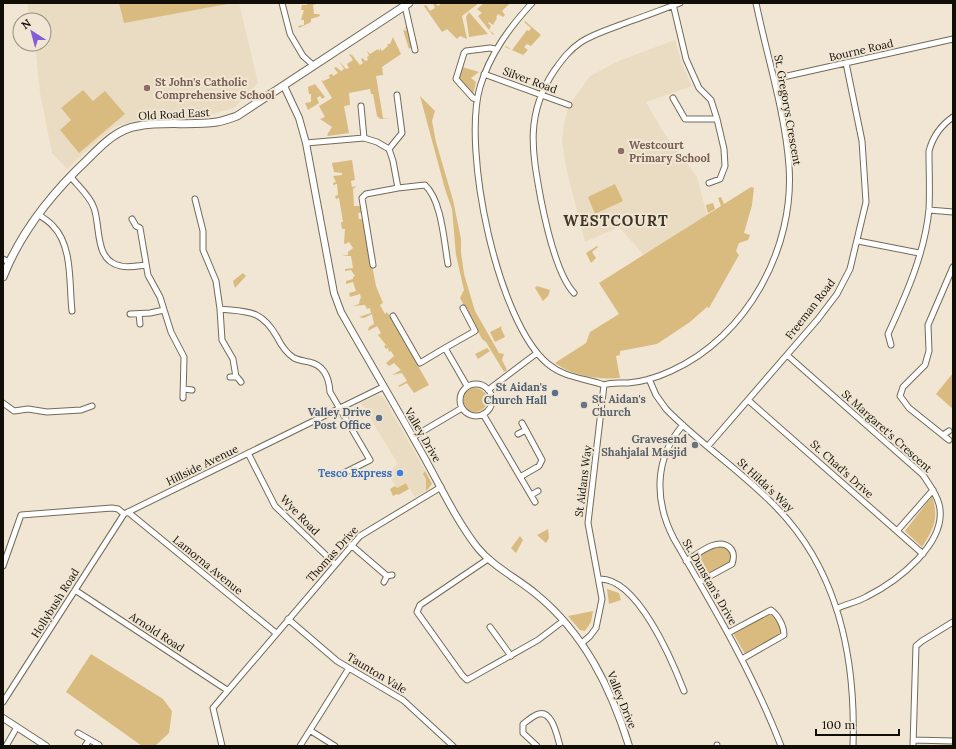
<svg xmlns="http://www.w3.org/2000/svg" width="956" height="749" viewBox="0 0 956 749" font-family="Lora,serif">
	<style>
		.built { fill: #eadcc2 }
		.green { fill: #d9bb80 }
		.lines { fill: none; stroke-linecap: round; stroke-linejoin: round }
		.minor-casing { stroke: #736a59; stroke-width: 7 }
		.tertiary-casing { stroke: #736a59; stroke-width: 8 }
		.secondary-casing { stroke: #736a59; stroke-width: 9 }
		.minor { stroke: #fff; stroke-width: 5 }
		.tertiary { stroke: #fff; stroke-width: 6 }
		.secondary { stroke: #fff; stroke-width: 7 }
		.education-dot { fill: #8d6e63; stroke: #f0e6d3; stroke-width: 1.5 }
		.service-dot { fill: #5c6f8a; stroke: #f0e6d3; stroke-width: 1.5 }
		.worship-dot { fill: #6b7280; stroke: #f0e6d3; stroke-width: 1.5 }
		.shop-dot { fill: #3f7fe0; stroke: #f0e6d3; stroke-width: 1.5 }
		.labels { text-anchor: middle; stroke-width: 4; stroke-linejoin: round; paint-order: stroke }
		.street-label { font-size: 11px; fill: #110d07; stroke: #f0e6d3 }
		.education-label { font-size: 11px; font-weight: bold; fill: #785e54; stroke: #f0e6d3; text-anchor: start }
		.service-label { font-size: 11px; font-weight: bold; fill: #4e5e75; stroke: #f0e6d3; text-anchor: end }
		.worship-label { font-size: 11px; font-weight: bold; fill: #5b616d; stroke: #f0e6d3; text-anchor: start }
		.shop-label { font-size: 11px; font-weight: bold; fill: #366cbe; stroke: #f0e6d3; text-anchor: end }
		.district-label { font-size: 15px; font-weight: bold; letter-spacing: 1px; fill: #3e3626; stroke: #f0e6d3 }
	</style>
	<rect width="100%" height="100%" fill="#f0e6d3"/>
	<!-- built -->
	<path class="built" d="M27 3H239L258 83 234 108 191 120 147 118 116 126 87 150 67 169 52 153 40 93 35 44H44V20H30Z
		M675 40 682 64 692 86 646 102 662 130 697 177 707 215 644 255 619 227 585 242 566 167 562 140 564 123 569 105 590 76 621 60Z
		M377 395 382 396 385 400 432 483 429 489 415 497 406 483 396 488 388 472 398 464 361 403Z"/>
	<!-- green -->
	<path class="green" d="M119 3H233L124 23Z
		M302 3H318L313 5 314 14H319L320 16 311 19V22L299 28 298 26 304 25V20H301L304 10H301L302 5H307V4Z
		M435 3 438 6 442 3H479L462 16 467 39 460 36 457 39 447 29 442 32 424 6 426 5 430 11 435 8 433 4Z
		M484 3 509 4 502 11 505 15 503 17 498 14 496 17 497 18 493 25 489 22 488 23 491 26 489 30 494 34 493 35 478 16 482 13 477 9Z
		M469 12 488 34 469 37 470 43 466 17Z
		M525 21 541 35 531 46 527 44 524 47 528 50 523 55 505 47 506 46 512 50 527 30 529 31 531 28 524 22Z
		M407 24 412 47 409 49 403 30 407 31 405 28Z
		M393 37 401 54 382 67 383 75 376 76 383 118H390L380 119 377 116 373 94H371L370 89 349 93 350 105 344 106 349 133 328 136 327 135 332 127 320 119 325 117 319 106 332 98 321 80 323 81 330 78 329 75 332 74 333 76 338 73 334 68 336 67 341 71 344 69 339 61 346 69 349 68 347 64 353 60 349 54 352 55 360 65 363 63 361 59 363 58 365 61 368 60 367 57 369 56 367 51 370 54 378 49 380 51V48L382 51 388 46 387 44H390Z
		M462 67 479 72 471 78 476 82 473 95 458 79Z
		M315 84 325 97 322 99 320 96 317 98 319 103 308 110 305 103 311 102V94H309L308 87Z
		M83 90 93 101 105 91 125 114 79 153 60 130 71 120 61 108Z
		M420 96 435 111 432 121 436 142 453 200 461 239V252L464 274 475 311 499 353 504 354 502 360 507 370 504 372 486 342 482 339 460 298 464 290 456 255 452 209 445 189Z
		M352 160 355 180 351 181 352 187 357 186 353 189 354 206H361L362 213H358L359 219H363L376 286 383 303 380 305 385 314 387 312 429 385 414 393 407 383 399 387 398 386 407 381 402 373 392 375 401 370 394 363 389 366 386 363 394 356 391 351 389 352 388 348 386 349 384 346 386 345 378 335 381 333 377 326 368 331 369 327 374 324 372 314 364 318 359 317 371 313 370 308 367 309 365 305 353 306 359 304 360 299 361 298 360 294 350 297 349 293 356 291 353 282 346 284V281L353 279V277L355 276 351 270 345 271V269L353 268 351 256H342L348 255V252L353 248 349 242 345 244 344 243 345 229H342L341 222H343L339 198 336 199 335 196 338 195 337 184 333 185V183L336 182 333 176 342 175V173L334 172 332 163Z
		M615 184 623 201 595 214 588 197Z
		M751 187 754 188 752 205 744 233 750 235 748 240 739 243 736 251 739 255 709 308 707 307 690 322 657 344 620 351V355L616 356 620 378C599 380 572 376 555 363L586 343 590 332 619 314 599 283 721 206 718 198 721 197 724 204Z
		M704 198 706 205 713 203 715 209 708 213Z
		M597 246 598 247 592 252 596 258 591 263 586 253Z
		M243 273 246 276 235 288 233 281Z
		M537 286 550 290 548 296 543 301 535 288Z
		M502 326 501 328 505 337 495 342 490 332Z
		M487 348 490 351 478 359 475 354Z
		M953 373V409L936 394Z
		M463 400a12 12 0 1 1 24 0a12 12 0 1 1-24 0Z
		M425 471 432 484 426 491V479L423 474Z
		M406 483 409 489 398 495 397 494 393 496 390 489 395 486 397 488Z
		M932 496C939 519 934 528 922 547L905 531Z
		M548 529 549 538 546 543 537 535Z
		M520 536 523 540 516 553 511 548Z
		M719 545 726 546 731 557 730 563 703 579 692 560Z
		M607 589 619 593 621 600 609 604Z
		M593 611 591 622 585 631 580 630 568 616Z
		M771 612 783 631 782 635 745 654 733 633Z
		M91 654 163 699 172 711 169 733 155 746H142L66 692Z"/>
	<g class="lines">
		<!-- minor casing -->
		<g class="minor-casing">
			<path id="minor" d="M282 3 290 34 303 56 313 65
				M532 3C509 28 490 54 480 87 462 149 497 322 548 364 565 378 584 378 604 385
				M673 4 686 59 699 88 711 100 717 119 724 149 725 166 720 179 709 183
				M405 6 415 50
				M484 74 569 105
				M774 79 953 39
				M397 95 402 133 389 149 393 161 398 188 425 185C442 201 444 242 448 264
				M673 98 685 119H717
				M477 99 473 98 456 79 464 53 466 51 490 48 495 49
				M361 106 364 138
				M306 143 364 138 377 142 389 149
				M70 176C78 186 90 196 94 208 101 228 94 261 121 266 128 268 138 266 146 265
				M195 199 203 231V250L216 281 220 309 222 340 233 359 236 377
				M929 210 953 212
				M38 214C43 218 49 221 53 226 73 246 69 285 72 311
				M132 219 136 226 140 228 148 275 160 297 171 332 184 357 183 398
				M858 241 919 253
				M3 259 9 262
				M373 265 362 198 366 194 398 188
				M574 293C557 275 546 225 541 200 532 151 525 115 554 71 562 60 569 50 581 42 595 33 613 28 628 22 646 16 663 9 680 3
				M463 308 475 331 445 348 467 386
				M220 309C248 312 261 309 277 337 281 345 286 353 294 358 298 360 304 361 309 362 324 365 329 377 330 392L370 460 340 475
				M130 314 150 313 164 310
				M139 314 140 324
				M393 316 420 363 445 348
				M891 345 888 334C906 295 925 253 929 209 930 190 929 170 929 151 933 136 940 126 953 117
				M787 355 923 475C929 484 936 493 939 504 949 543 896 582 866 597 857 602 847 604 838 608
				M230 377H237L241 382
				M649 379 656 395 666 409C698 442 737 468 770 501 838 566 856 655 853 746
				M460 400a16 16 0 1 1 32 0a16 16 0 1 1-32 0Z
				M604 385C611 382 619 383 628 383 642 382 658 377 671 371 747 337 795 248 789 166 785 111 767 57 756 3
				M184 389 192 390
				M488 390 537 353
				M748 400 923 554
				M3 403 14 411 28 409 47 412 81 410 92 406
				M483 414 535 502
				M683 425C654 458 654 501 674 539 713 606 753 673 781 746
				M518 434 526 430
				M943 435 949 431
				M413 437 462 408
				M949 440 909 408 900 396 903 387 925 365 929 351 928 325 953 267
				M708 446 818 319 837 294 850 269 866 202 862 141 846 63
				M248 453 275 506 335 564
				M520 477 539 466 542 460 522 423
				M531 495 538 491
				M128 512 276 633
				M897 531 933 490
				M351 545 387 576
				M488 559 420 605 417 612 462 675 467 680 538 640 563 621
				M686 561C698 554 717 537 729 547 735 552 734 558 732 564L699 582
				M3 566 21 515 112 508 118 509 124 514 383 387
				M599 579C637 577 672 660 684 691
				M384 582 387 576 392 575
				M75 590 227 690
				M288 619 337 661 403 700 453 746
				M490 627 511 656
				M728 633 771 610C778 615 784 626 784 635L742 659
				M582 643 590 636 596 628 602 599 588 523 604 385
				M3 702 124 514
				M311 731 335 746
				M78 733 99 745
				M913 740 953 741
				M717 745V746
				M6 746 17 727
				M85 746 89 740
				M222 746 213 708 360 536 441 487
				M300 746 349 668
				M537 746 523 733V724C527 721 532 717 536 715 552 707 557 736 560 746
				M913 746 916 646 922 641 953 622"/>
		</g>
		<!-- tertiary casing -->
		<g class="tertiary-casing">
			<path id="tertiary" d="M284 86 299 118 306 143 334 293 341 312C367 358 394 403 419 448 438 481 454 517 477 547 493 567 517 578 536 594 584 633 611 688 629 746
				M3 718 46 746"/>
		</g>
		<!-- secondary casing -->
		<g class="secondary-casing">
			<path id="secondary" d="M3 277C21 231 53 192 88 159 102 145 117 129 138 126 164 121 191 126 217 122 224 121 231 118 237 116L409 3"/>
		</g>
		<!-- minor -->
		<use href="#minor" class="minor"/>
		<!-- tertiary -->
		<use href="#tertiary" class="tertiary"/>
		<!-- secondary -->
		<use href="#secondary" class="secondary"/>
	</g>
	<!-- markers -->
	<g class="education-dot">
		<circle cx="147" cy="88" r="4"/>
		<circle cx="621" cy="151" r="4"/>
	</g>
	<g class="service-dot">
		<circle cx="555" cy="393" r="4"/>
		<circle cx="379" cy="418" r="4"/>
	</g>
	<g class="worship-dot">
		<circle cx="584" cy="405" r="4"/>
		<circle cx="695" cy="445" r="4"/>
	</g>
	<circle class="shop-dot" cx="400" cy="473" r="4"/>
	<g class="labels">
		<!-- street labels -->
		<g class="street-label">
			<text transform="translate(861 50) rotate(-13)" y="4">Bourne Road</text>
			<text transform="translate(530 80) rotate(20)" y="4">Silver Road</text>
			<text transform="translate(788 110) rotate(80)" y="4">St. Gregorys Crescent</text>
			<text transform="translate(174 114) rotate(-3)" y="4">Old Road East</text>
			<text transform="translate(810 309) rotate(-52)" y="4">Freeman Road</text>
			<text transform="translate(887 431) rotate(42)" y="4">St Margaret's Crescent</text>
			<text transform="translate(423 435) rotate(60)" y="4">Valley Drive</text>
			<text transform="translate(202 465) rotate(-26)" y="4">Hillside Avenue</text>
			<text transform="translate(842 469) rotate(42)" y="4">St. Chad's Drive</text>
			<text transform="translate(583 481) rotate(-83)" y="4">St Aidans Way</text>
			<text transform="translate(766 485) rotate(43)" y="4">St Hilda's Way</text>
			<text transform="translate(300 515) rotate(46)" y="4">Wye Road</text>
			<text transform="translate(332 554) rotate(-48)" y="4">Thomas Drive</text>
			<text transform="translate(208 565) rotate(39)" y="4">Lamorna Avenue</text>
			<text transform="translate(710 582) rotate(60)" y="4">St. Dunstan's Drive</text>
			<text transform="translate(55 603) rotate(-58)" y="4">Hollybush Road</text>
			<text transform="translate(157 632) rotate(33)" y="4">Arnold Road</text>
			<text transform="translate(377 673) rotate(31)" y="4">Taunton Vale</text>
			<text transform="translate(622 700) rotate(68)" y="4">Valley Drive</text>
		</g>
		<!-- education labels -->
		<g class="education-label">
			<text x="155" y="86">St John's Catholic<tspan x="155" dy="13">Comprehensive School</tspan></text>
			<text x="629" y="149">Westcourt<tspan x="629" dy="13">Primary School</tspan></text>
		</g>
		<!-- service labels -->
		<g class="service-label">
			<text x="547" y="391">St Aidan's<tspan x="547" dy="13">Church Hall</tspan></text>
			<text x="371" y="416">Valley Drive<tspan x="371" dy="13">Post Office</tspan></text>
		</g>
		<!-- worship labels -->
		<g class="worship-label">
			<text x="592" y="403">St. Aidan's<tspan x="592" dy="13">Church</tspan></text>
			<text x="687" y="443" text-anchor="end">Gravesend<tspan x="687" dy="13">Shahjalal Masjid</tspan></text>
		</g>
		<!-- shop labels -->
		<g class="shop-label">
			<text x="392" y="477">Tesco Express</text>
		</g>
		<!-- district labels -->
		<g class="district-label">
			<text x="616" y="226">WESTCOURT</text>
		</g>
	</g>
	<!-- border -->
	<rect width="956" height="749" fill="none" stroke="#110d07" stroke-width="8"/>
	<!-- north arrow -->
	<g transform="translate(32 32) rotate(324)"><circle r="19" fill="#f0e6d3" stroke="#978f81"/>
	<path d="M0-3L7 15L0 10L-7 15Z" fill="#825dd7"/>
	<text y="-6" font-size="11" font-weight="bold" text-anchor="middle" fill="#110d07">N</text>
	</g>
	<!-- scale -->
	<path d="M816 729v6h83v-6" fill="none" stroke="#110d07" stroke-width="2"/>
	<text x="822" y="729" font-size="12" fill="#110d07" stroke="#f0e6d3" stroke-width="3" paint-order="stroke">100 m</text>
</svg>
